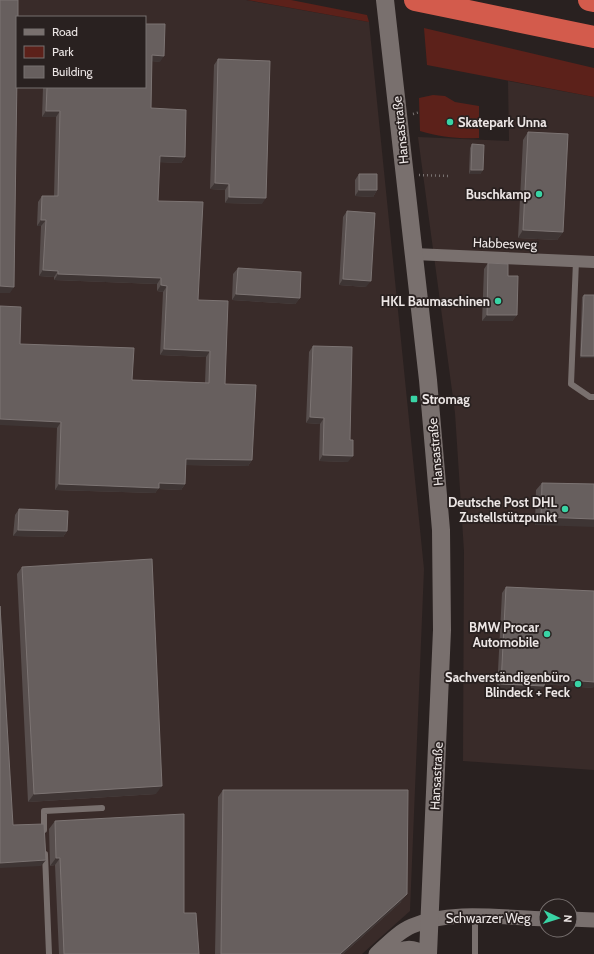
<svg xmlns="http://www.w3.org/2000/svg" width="594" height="954" viewBox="0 0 594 954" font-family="Cabin,sans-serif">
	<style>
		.built { fill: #392b29; fill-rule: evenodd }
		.green { fill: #5c211a }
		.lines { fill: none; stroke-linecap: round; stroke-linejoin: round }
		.path { stroke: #797271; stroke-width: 2.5; stroke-dasharray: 1 3; stroke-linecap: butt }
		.service { stroke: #79706e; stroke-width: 6 }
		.minor { stroke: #79706e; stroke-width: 12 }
		.tertiary { stroke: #79706e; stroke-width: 15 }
		.secondary { stroke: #79706e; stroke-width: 18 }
		.motorway { stroke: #d35b4c; stroke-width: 22 }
		.wall { fill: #574e4d }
		.shaded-wall { fill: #3e3534 }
		.building { fill: #675f5e; stroke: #7c7473 }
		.poi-dot { fill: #39d4a5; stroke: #292120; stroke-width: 1.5 }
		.labels { text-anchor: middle; stroke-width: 3.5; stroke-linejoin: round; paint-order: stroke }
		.poi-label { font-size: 13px; font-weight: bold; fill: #ece6e5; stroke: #292120; text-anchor: end }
		.street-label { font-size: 13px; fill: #ece6e5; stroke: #292120 }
	</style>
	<rect width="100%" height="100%" fill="#292120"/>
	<!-- built -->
	<path class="built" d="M0 0H246L369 22 424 569 410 911 362 954H0ZM17 17H145V87H17Z
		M508 81 594 97V770L463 761 464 551 455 413 418 137 509 141Z"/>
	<!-- green -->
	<path class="green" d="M247 0H291L367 15 369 22Z
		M424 28 594 68V97L427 65Z
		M433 95 445 96 455 102 479 106V138C458 139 440 137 420 131L419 98Z"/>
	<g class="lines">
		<!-- path -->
		<path class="path" d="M413 114 420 112
			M419 175 448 176
			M551 932H564"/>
		<!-- service -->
		<path class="service" d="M576 261 571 384 590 397H594
			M44 830V811L102 808
			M45 854 49 954
			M475 916V954"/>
		<!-- minor -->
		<path class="minor" d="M414 254 594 262"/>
		<!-- tertiary -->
		<path class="tertiary" d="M570 919 594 920
			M376 954C387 944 398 932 412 926 450 909 505 918 546 919
			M392 954C403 948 412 945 424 954"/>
		<!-- secondary -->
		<path class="secondary" d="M385 0 428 380 441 530 442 630 428 954"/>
		<!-- motorway -->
		<path class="motorway" d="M415 0 594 37
			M589 0 594 1"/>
	</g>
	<!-- wall -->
	<path class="wall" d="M145 24 160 62 152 61 151 108 185 157 181 163 159 162 158 201 198 300 225 384 252 460 248 466 186 465 185 484 181 490 158 489 155 493 55 490 57 428 20 344 132 380 205 383 206 357 160 355 163 292 157 291V284L54 280V277L39 276 41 226H37L38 202 42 196H54L56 117H42L43 87H145Z
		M218 59 262 204 225 203V190L210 189 214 65Z
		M528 132 563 232 557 240 518 238 523 140Z
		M472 144 483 170 480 174H469L470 148Z
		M359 174 377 190 373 197 355 196V180Z
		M347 211 366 287 339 285 343 217Z
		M488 263 508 276 517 315 512 321H482L484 269Z
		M238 268 300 298 295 304 232 300 233 274Z
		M584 295 594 358H580L582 297Z
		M313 346 350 440 348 462 319 461 320 424 306 423 309 352Z
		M542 483 594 484 535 525 536 490Z
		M19 509 67 531 63 537 13 536 15 515Z
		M22 567 156 794 28 802 17 574Z
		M506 587 593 688 544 684 540 691 497 690 502 593Z
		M223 790 401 902 343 954H215L218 797Z
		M55 821 184 913 199 954H59L55 865 50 866 49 829Z"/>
	<!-- shaded-wall -->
	<path class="shaded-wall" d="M152 55 164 56 160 62 148 61Z
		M46 111H60L56 117H42Z
		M160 156 185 157 181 163 155 162Z
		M471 170H483L480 174H469Z
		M215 183 229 184 225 190 210 189Z
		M359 190H377L373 197 355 196Z
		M229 197 266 198 262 204 225 203Z
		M41 220H46L41 226H37Z
		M523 230 563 232 557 240 518 238Z
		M43 270 58 271 54 277 39 276Z
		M58 274 161 278 157 284 54 280Z
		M343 279 371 281 366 287 339 285Z
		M161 285 167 286 163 292 157 291Z
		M0 286 14 287 10 293H0Z
		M236 294 300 298 295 304 232 300Z
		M487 315H517L512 321H482Z
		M164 349 210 351 206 357 160 355Z
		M581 356H594V358H580Z
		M310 417 324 418 320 424 306 423Z
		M0 419 61 422 57 428 0 425Z
		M323 455 353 456 348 462 319 461Z
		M186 459 252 460 248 466 182 465Z
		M159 483 185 484 181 490 158 489 155 493 55 490 59 484Z
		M541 517 594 519V527L535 525Z
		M18 530 67 531 63 537 13 536Z
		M545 678 594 682V687L593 688 541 684Z
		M501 684 544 686 540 691 497 690Z
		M162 786 156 794 28 802 34 794Z
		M56 858H60L55 865 50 866Z
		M46 860 41 866 0 868V863Z
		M407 894 401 902 343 954H340Z"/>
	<!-- building -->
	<path class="building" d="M0 0H18V17H17V75L14 287 0 286Z
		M145 24H165L164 56 152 55 151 108 186 110 185 157 160 156 158 201 203 202 198 300 228 301 225 384 256 385 252 460 186 459 185 484 159 483V488L59 484 61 422 0 419V306L21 307 20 344 134 348 132 380 209 383 210 351 164 349 167 286 161 285V278L58 274V271L43 270 46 220H41L42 196H58L60 111H46L47 87H145Z
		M218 59 270 61 266 198 229 197V184L215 183Z
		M528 132 568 134 563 232 523 230Z
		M472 144 484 145 483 170H471Z
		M359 174H377V190H359Z
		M347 211 375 213 371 281 343 279Z
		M488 263 508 264V276H518L517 315H487Z
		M238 268 301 272 300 298 236 294Z
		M584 295H594V356H581Z
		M313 346 352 347 350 440H353V456L323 455 324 418 310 417Z
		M542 483 594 484V519L541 517Z
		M19 509 68 511 67 531 18 530Z
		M152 559 162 786 34 794 22 567Z
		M506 587 594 591V682L545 678 544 686 501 684Z
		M0 606 13 825 44 824 46 860 0 863Z
		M223 790H408L407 894 340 954H221Z
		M184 814V913H196L199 954H64L60 858H56L55 821Z"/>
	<!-- markers -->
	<g class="poi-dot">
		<circle cx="450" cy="122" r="4"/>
		<circle cx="539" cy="194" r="4"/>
		<circle cx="498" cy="301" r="4"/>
		<rect x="410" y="395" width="8" height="8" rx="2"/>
		<circle cx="565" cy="509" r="4"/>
		<circle cx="547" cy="634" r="4"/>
		<circle cx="578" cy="684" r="4"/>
	</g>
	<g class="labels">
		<!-- poi labels -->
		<g class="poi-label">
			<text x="458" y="127" text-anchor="start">Skatepark Unna</text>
			<text x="531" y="199">Buschkamp</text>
			<text x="490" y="306">HKL Baumaschinen</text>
			<text x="422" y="404" text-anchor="start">Stromag</text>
			<text x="557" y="507">Deutsche Post DHL<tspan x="557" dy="15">Zustellstützpunkt</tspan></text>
			<text x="539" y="632">BMW Procar<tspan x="539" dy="15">Automobile</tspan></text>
			<text x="570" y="682">Sachverständigenbüro<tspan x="570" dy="15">Blindeck + Feck</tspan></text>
		</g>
		<!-- street labels -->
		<g class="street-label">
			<text transform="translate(400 130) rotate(-96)" y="5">Hansastraße</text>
			<text transform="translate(505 243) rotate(2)" y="5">Habbesweg</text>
			<text transform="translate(435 452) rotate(-95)" y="5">Hansastraße</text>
			<text transform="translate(436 776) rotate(-87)" y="5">Hansastraße</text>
			<text x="488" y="923">Schwarzer Weg</text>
		</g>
	</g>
	<!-- legend -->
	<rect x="16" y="16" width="130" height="72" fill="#292120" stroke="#77706f"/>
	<rect x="24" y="29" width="20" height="6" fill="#79706e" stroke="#77706f"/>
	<text x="52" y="36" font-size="12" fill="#ece6e5">Road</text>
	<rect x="24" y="46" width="20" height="12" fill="#5c211a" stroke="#77706f"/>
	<text x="52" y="56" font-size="12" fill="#ece6e5">Park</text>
	<rect x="24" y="66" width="20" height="12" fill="#675f5e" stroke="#77706f"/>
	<text x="52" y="76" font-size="12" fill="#ece6e5">Building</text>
	<!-- north arrow -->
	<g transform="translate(558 918) rotate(94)"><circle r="19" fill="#292120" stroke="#77706f"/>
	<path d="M0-3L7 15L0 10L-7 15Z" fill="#39d4a5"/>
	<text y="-6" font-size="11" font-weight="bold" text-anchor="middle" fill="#ece6e5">N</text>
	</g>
</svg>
